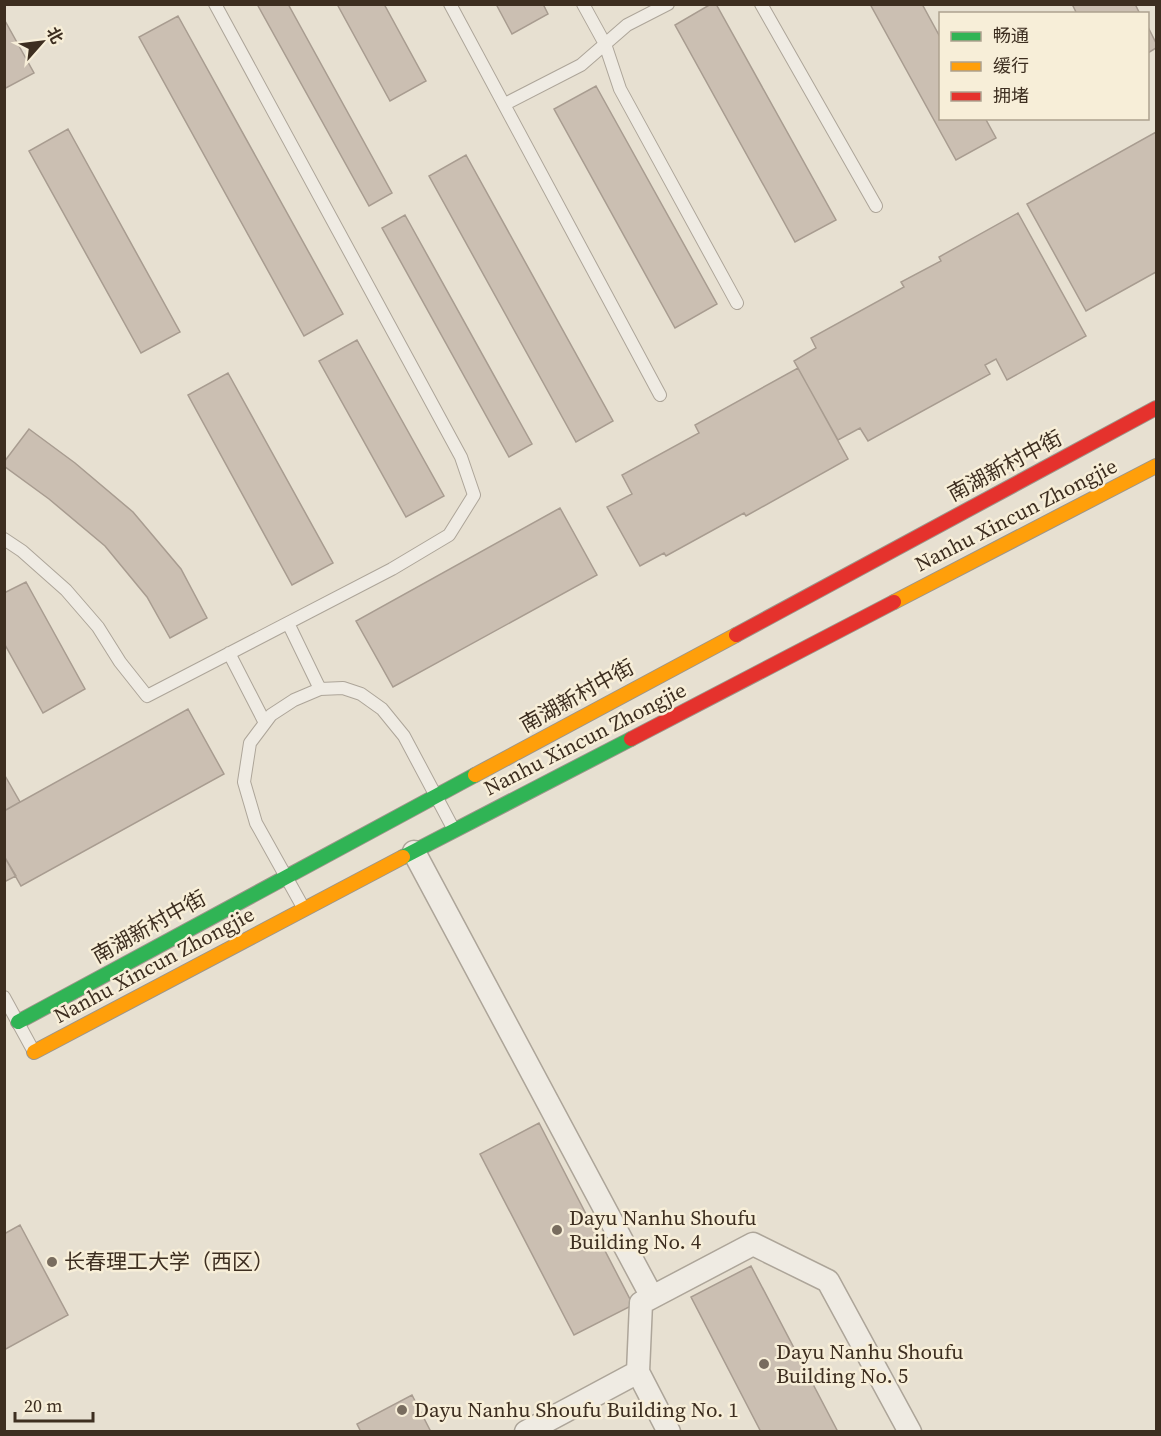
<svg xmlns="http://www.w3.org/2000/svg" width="1161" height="1436" viewBox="0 0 1161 1436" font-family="'Source Serif 4','Noto Sans SC',serif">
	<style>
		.building { fill: #cbbfb2; stroke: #a89c90; stroke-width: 1.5 }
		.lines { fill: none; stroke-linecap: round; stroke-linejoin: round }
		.lane-casing { stroke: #ada599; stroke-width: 14 }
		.street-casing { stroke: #ada599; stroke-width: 25 }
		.fast-casing { stroke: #9c958a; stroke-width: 16 }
		.slow-casing { stroke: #9c958a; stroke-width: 16 }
		.jam-casing { stroke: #9c958a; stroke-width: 16 }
		.lane { stroke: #efebe3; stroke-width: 12 }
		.street { stroke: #efebe3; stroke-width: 22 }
		.fast { stroke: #30b455; stroke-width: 14 }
		.slow { stroke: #ff9f0a; stroke-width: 14 }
		.jam { stroke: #e5322d; stroke-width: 14 }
		.poi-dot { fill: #786c5e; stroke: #f7eed8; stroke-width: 2 }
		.labels { text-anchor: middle; stroke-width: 5; stroke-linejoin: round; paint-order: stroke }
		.street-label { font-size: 21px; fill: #3d2e20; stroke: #f7eed8 }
		.poi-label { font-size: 21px; fill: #3d2e20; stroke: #f7eed8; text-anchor: start }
	</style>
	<rect width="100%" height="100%" fill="#e7e0d1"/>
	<!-- building -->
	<path class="building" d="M257 4H288L392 193 369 206Z
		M337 4H384L426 81 390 101Z
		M496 4H543L548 14 512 34Z
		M711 4H716L836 220 795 242 675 25Z
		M870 4H922L940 37V118H985L996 138 956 160Z
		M1072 4H1135L1140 14H1077Z
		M178 16 343 314 304 336 139 37Z
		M4 19 34 73 4 89Z
		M1148 27 1156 43V48L1148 53Z
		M596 86 717 304 675 328 554 109Z
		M68 129 180 332 141 353 29 151Z
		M1156 132V272L1086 311 1027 204Z
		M466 155 613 421 576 442 429 176Z
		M1018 213 1086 336 1007 380 996 359 985 365 990 374 868 441 860 428 838 440 794 361 816 348 811 338 904 287 901 282 941 261 939 257Z
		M405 215 532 444 509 457 382 228Z
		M357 340 444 496 406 517 319 361Z
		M798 368 848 459 746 516 744 513 666 556 664 553 640 566 607 507 632 494 622 475 699 433 695 425Z
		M228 373 333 563 292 585 188 395Z
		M29 429 75 463 133 512 181 569 207 618 170 638 147 597 105 546 49 499 4 466V462Z
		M560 508 597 575 393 687 356 621Z
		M26 582 85 689 43 713 4 643V593Z
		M188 709 224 774 21 886 4 856V811Z
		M4 774 20 802 4 811Z
		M4 856 16 876 4 882Z
		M539 1123 633 1305 574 1335 480 1154Z
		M20 1225 68 1315 4 1350V1234Z
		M751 1266 838 1432H761L691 1297Z
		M412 1395 431 1432H361L357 1424Z"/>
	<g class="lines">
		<!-- lane casing -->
		<g class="lane-casing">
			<path id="lane" d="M450 4 660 395
				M583 4 605 44 620 89 737 303
				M761 4 876 206
				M505 104 581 65 627 25 668 4
				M4 539 22 551 66 590 98 627 120 662 147 696 392 569 449 535 474 495 461 457 215 4
				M288 623 320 689
				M229 653 265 723
				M304 909 256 823 244 782 250 743 271 715 294 700 320 689 343 688 361 694 382 709 404 736 454 830
				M4 997 34 1052"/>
		</g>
		<!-- street casing -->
		<g class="street-casing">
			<path id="street" d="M414 852 652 1297
				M526 1432 638 1372
				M669 1432 638 1372 641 1303 753 1244 828 1281 910 1432"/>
		</g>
		<!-- fast casing -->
		<g class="fast-casing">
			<path id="fast" d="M403 857 631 739
				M18 1022 475 775"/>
		</g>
		<!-- slow casing -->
		<g class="slow-casing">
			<path id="slow" d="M894 602 1156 466
				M475 775 736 635
				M34 1052 403 857"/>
		</g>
		<!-- jam casing -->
		<g class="jam-casing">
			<path id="jam" d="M736 635 1156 408
				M631 739 894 602"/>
		</g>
		<!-- lane -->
		<use href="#lane" class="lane"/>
		<!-- street -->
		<use href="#street" class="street"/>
		<!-- fast -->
		<use href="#fast" class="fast"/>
		<!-- slow -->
		<use href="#slow" class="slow"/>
		<!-- jam -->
		<use href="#jam" class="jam"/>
	</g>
	<!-- markers -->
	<g class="poi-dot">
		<circle cx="557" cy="1230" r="6"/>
		<circle cx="52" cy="1262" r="6"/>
		<circle cx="764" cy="1364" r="6"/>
		<circle cx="402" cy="1410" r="6"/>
	</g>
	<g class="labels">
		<!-- street labels -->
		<g class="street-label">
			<text transform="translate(1005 466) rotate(-28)" y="7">南湖新村中街</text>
			<text transform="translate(1016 515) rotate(-27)" y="7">Nanhu Xincun Zhongjie</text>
			<text transform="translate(577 696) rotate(-29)" y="7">南湖新村中街</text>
			<text transform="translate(585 739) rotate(-27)" y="7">Nanhu Xincun Zhongjie</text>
			<text transform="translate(149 927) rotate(-29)" y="7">南湖新村中街</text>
			<text transform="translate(154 965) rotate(-28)" y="7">Nanhu Xincun Zhongjie</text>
		</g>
		<!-- poi labels -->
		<g class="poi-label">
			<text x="569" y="1225">Dayu Nanhu Shoufu<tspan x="569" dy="24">Building No. 4</tspan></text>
			<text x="64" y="1269">长春理工大学（西区）</text>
			<text x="776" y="1359">Dayu Nanhu Shoufu<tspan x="776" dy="24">Building No. 5</tspan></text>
			<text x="414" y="1417">Dayu Nanhu Shoufu Building No. 1</text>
		</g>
	</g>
	<!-- border -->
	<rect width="1161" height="1436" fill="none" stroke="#3d2e20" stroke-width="12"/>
	<!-- legend -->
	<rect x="939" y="12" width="210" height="108" fill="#f7eed8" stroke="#ada18e" stroke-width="1.5"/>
	<rect x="951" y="32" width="30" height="9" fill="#30b455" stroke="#ada18e" stroke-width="1.5"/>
	<text x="993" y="42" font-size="18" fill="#3d2e20">畅通</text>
	<rect x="951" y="62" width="30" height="9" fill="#ff9f0a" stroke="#ada18e" stroke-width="1.5"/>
	<text x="993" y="72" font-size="18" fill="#3d2e20">缓行</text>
	<rect x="951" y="92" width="30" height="9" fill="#e5322d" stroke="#ada18e" stroke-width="1.5"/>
	<text x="993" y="102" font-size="18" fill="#3d2e20">拥堵</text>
	<!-- north arrow -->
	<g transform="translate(42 42) rotate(62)" stroke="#f7eed8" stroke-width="4.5" paint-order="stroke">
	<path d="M0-4.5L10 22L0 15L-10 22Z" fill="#3d2e20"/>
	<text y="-9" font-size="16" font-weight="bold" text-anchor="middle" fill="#3d2e20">北</text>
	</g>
	<!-- scale -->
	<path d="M15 1412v9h78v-9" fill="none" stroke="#3d2e20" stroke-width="3"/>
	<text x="24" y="1412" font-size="18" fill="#3d2e20" stroke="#f7eed8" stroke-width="4.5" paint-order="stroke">20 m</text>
</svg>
